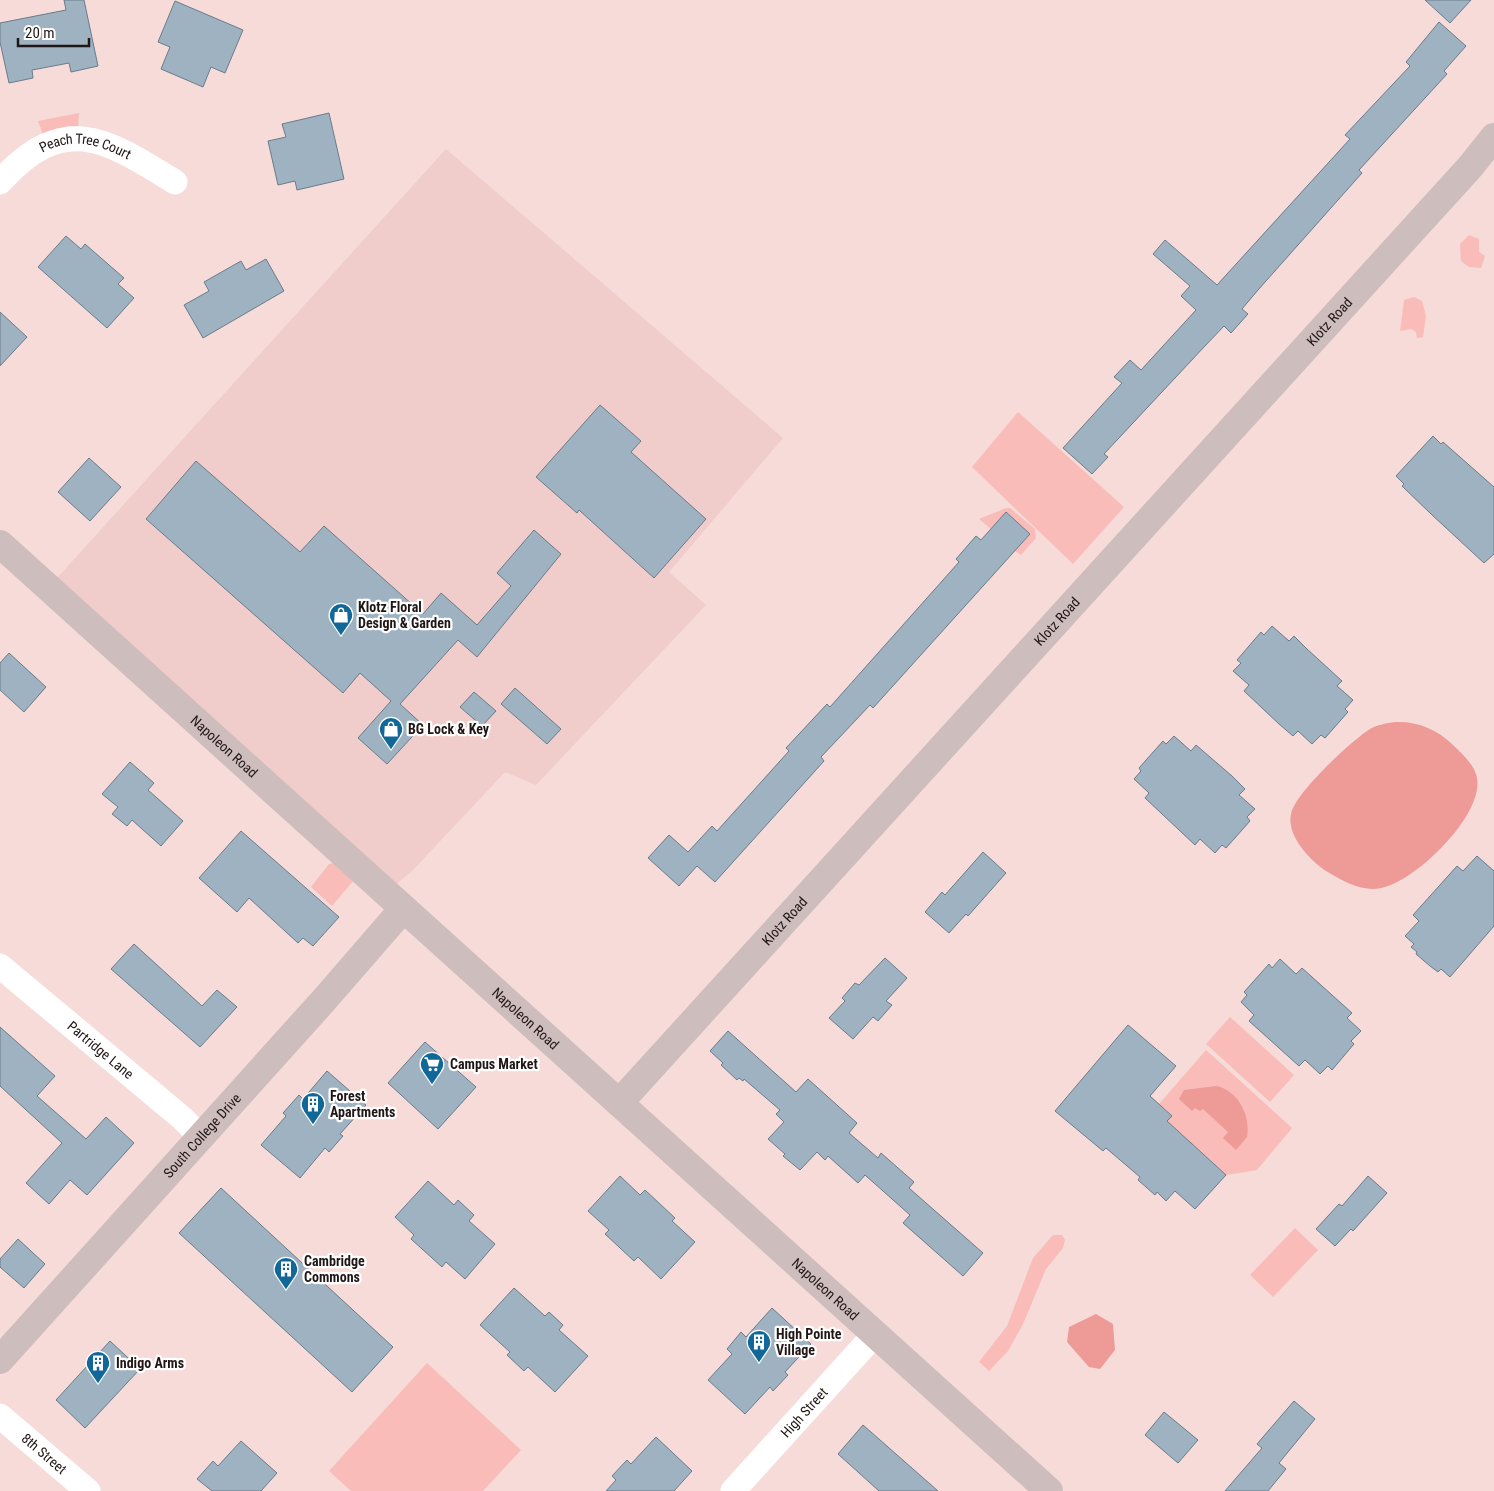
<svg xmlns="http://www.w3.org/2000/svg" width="1494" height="1491" viewBox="0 0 1494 1491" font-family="'Roboto Condensed',sans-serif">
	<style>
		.built { fill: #f0ccca }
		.green { fill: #f9bcb8 }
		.water { fill: #ee9a97 }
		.building { fill: #9eb2c1; stroke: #697c8a }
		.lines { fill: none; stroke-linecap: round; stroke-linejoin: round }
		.street { stroke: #fff; stroke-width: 25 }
		.secondary { stroke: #cdbdbc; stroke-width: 28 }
		.labels { text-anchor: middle; stroke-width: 4.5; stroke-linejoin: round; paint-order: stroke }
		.street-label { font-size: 14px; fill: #1f1615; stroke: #fff }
		.poi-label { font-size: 14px; font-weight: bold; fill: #1f1615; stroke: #fff; text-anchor: start }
	</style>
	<rect width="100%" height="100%" fill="#f6dbd9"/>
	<!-- built -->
	<path class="built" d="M446 149 783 438 669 572 706 605 536 785 505 772 413 870 386 893 48 588Z"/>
	<!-- green -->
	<path class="green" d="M79 113 78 126H68L43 134 38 121Z
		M1469 235 1479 239V252L1485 256 1481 268 1469 267 1461 261 1460 244Z
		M1414 297 1422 301 1426 316 1423 337 1417 338 1416 332 1411 329 1400 331 1404 300Z
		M1018 412 1124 507 1073 564 972 467Z
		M1006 508H1010L1035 529 1036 538 1021 555 1015 551 1030 534 1006 513 991 529 979 519Z
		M333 863 354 880 332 906 311 887 329 864Z
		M1230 1017 1294 1075 1270 1102 1206 1044Z
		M1206 1050 1292 1128 1257 1170 1226 1175 1167 1121 1172 1116 1159 1104Z
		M1295 1228 1318 1250 1273 1297 1250 1275Z
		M1053 1235H1062L1065 1240 1063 1248 1046 1269 1023 1324 1008 1351 989 1371 979 1362 1007 1326 1033 1258Z
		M427 1363 521 1450 483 1491H351L329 1471Z"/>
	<!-- water -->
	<path class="water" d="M1395 722C1417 721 1437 729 1453 745 1461 753 1475 765 1477 778 1484 815 1415 882 1381 888 1363 892 1345 882 1331 874 1313 864 1286 837 1291 814 1295 793 1351 741 1370 729 1377 725 1387 723 1395 722Z
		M1216 1086C1238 1090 1251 1116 1247 1137L1236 1150 1223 1138 1228 1132 1203 1109 1200 1111 1195 1108 1192 1111 1179 1099 1184 1090Z
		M1096 1314 1113 1324 1115 1350 1100 1369 1089 1367 1067 1342 1069 1327Z"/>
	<!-- building -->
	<path class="building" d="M64 0H84L98 66 71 72 69 63 32 70 33 78 9 83 0 42V23L66 10Z
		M1425 0H1471L1450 23Z
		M175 1 243 30 225 73 211 67 203 87 161 69 170 47 158 42Z
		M1439 22 1466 46 1444 71 1447 74 1359 170 1362 173 1258 290 1242 309 1248 314 1231 333 1224 326 1204 347 1104 454 1108 457 1092 474 1063 448 1122 383 1114 377 1130 360 1141 370 1196 310 1181 296 1190 286 1153 254 1165 240 1217 285 1350 139 1345 135 1410 66 1406 62Z
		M329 113 344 179 297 190 295 181 278 185 268 141 286 137 282 124Z
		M66 236 81 249 85 244 124 278 118 284 134 298 107 328 38 267Z
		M266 259 284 291 203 338 184 305 209 291 204 282 241 261 246 270Z
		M0 312 27 337 0 366Z
		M600 405 641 441 631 452 706 519 654 578 579 510 577 513 536 477Z
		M1433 436 1441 444 1443 442 1494 487V554L1484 563 1431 514 1402 486 1404 484 1396 476Z
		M89 458 121 487 90 521 58 492Z
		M196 461 300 552 324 526 423 614 441 593 477 625 511 586 497 573 534 530 561 554 477 657 458 640 400 704 423 725 387 764 358 738 391 701 360 673 343 693 146 519Z
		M1006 512 1030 534 873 708 870 705 821 757 824 761 715 882 697 866 679 886 648 858 669 835 688 852 712 826 717 831 789 751 786 748 827 704 830 707 959 562 956 559 976 536 981 540Z
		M1272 626 1289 641 1294 636 1307 649 1342 681 1337 686 1353 700 1345 709 1348 712 1325 738 1321 735 1312 744 1298 731 1293 736 1279 724 1244 691 1249 685 1233 671 1241 663 1237 660 1261 632 1264 635Z
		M9 653 46 687 24 712 0 690V663Z
		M515 688 561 729 547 744 501 704Z
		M474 692 496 711 482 726 460 707Z
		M1174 736 1191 751 1196 745 1232 776 1245 789 1239 795 1255 809 1247 817 1250 821 1226 848 1222 845 1215 853 1200 839 1195 845 1145 798 1149 793 1134 779 1141 771 1139 768 1163 741 1166 744Z
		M130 762 154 783 148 790 183 821 161 846 132 820 127 826 112 814 118 807 102 794Z
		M241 831 339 917 313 946 303 938 298 943 249 898 237 912 199 878Z
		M983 852 1006 873 968 916 966 914 949 933 925 912 942 892 945 895Z
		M1477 856 1494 871V926L1450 977 1441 969 1438 972 1430 966 1416 954 1417 952 1411 947 1414 944 1405 936 1419 921 1413 915 1457 866 1463 871Z
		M134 944 202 1006 217 990 237 1007 200 1047 111 969Z
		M885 958 907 978 886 1001 892 1005 878 1021 873 1017 853 1039 829 1018 845 1001 842 998 855 983 859 985Z
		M1280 959 1296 974 1302 968 1352 1013 1347 1018 1361 1031 1351 1041 1354 1044 1332 1070 1328 1066 1320 1074 1305 1060 1299 1066 1249 1021 1254 1015 1241 1002 1247 995 1244 992 1269 964 1272 968Z
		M1128 1025 1176 1066 1150 1096 1172 1116 1167 1121 1226 1175 1195 1209 1175 1191 1166 1201 1157 1192 1155 1195 1138 1180 1140 1177 1106 1148 1103 1151 1055 1111Z
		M0 1027 55 1076 37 1096 86 1139 106 1117 134 1143 87 1195 70 1180 49 1204 26 1183 62 1143 0 1086Z
		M728 1031 796 1092 808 1079 857 1123 849 1133 878 1158 881 1153 914 1182 909 1188 983 1253 963 1276 903 1223 910 1215 865 1175 858 1183 828 1156 825 1160 817 1152 800 1170 783 1156 785 1154 768 1139 784 1122 776 1114 780 1110 744 1079 743 1081 739 1078 737 1080 721 1065 723 1063 710 1051Z
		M425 1042 476 1087 438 1129 388 1083Z
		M327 1071 366 1105 340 1134 343 1136 329 1152 325 1148 300 1178 261 1145 286 1116 283 1113 299 1095 303 1099Z
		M620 1176 640 1195 645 1190 675 1218 672 1221 695 1242 661 1279 638 1257 634 1261 605 1234 609 1230 588 1211Z
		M1368 1176 1387 1193 1353 1231 1351 1229 1335 1246 1316 1229 1339 1204 1342 1206Z
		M428 1181 454 1205 458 1200 474 1215 469 1221 495 1244 465 1279 446 1262 442 1267 411 1239 414 1235 395 1217Z
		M221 1188 393 1347 352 1392 179 1233Z
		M18 1239 45 1264 24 1288 0 1267V1259Z
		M514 1288 545 1316 549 1312 563 1325 559 1330 588 1356 555 1392 528 1367 524 1371 507 1355 510 1352 480 1325Z
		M772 1308 811 1344 785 1372 788 1375 773 1391 770 1387 745 1414 708 1380 732 1354 727 1349 741 1332 746 1337Z
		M110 1341 140 1369 85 1428 56 1400Z
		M1294 1401 1315 1419 1279 1463 1286 1469 1268 1491H1225L1262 1448 1257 1444Z
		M1164 1412 1198 1440 1178 1463 1145 1435Z
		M863 1425 938 1491H879L838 1454Z
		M656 1437 692 1471 674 1491H606L616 1480 612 1476 627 1460 631 1464Z
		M241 1441 277 1473 261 1491H212L197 1479 213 1461 218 1466Z"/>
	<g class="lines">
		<!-- street -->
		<g class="street">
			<path id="s1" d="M0 182C64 111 106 139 175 182"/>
			<path id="s2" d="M0 966 182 1118 201 1137"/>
			<path id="s3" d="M0 1416 88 1491"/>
			<path id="s4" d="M733 1491 875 1334"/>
		</g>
		<!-- secondary -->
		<g class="secondary">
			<path id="s5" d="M0 544 1049 1491"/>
			<path id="s6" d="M619 1103 1470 167 1494 137"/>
			<path id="s7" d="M0 1360 324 1000 403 909"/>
		</g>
	</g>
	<!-- icons -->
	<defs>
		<g id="shop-pin" transform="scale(1.25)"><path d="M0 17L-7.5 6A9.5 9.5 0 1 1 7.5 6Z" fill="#106798" stroke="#fff"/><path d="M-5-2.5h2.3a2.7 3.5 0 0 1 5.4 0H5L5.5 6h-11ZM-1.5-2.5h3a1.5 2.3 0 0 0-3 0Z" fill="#fff"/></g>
		<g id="supermarket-pin" transform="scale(1.25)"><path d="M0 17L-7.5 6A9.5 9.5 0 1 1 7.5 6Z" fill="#106798" stroke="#fff"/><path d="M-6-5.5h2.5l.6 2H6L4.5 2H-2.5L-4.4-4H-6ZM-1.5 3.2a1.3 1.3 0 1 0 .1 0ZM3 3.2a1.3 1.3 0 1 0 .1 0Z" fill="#fff"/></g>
		<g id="building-pin" transform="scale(1.25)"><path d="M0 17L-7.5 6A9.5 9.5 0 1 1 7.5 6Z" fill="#106798" stroke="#fff"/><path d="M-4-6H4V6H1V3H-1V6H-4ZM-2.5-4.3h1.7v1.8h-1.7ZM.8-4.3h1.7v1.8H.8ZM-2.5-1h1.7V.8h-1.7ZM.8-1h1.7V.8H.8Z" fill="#fff"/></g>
	</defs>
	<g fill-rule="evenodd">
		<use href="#shop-pin" x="341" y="615"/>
		<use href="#shop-pin" x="391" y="729"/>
		<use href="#supermarket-pin" x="432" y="1064"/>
		<use href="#building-pin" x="313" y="1104"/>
		<use href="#building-pin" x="286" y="1269"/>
		<use href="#building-pin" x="759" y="1342"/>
		<use href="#building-pin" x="98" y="1363"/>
	</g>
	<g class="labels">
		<!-- street labels -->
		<g class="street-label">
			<text dy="5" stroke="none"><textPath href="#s1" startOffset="100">Peach Tree Court</textPath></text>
			<text dy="5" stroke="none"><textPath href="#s6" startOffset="1056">Klotz Road</textPath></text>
			<text dy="5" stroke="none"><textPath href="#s6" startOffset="651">Klotz Road</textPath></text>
			<text dy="5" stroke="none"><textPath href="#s5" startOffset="302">Napoleon Road</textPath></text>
			<text dy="5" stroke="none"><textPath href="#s6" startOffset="246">Klotz Road</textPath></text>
			<text dy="5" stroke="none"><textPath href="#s5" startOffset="708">Napoleon Road</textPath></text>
			<text dy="5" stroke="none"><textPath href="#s2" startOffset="131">Partridge Lane</textPath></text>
			<text dy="5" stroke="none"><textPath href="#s7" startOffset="302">South College Drive</textPath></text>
			<text dy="5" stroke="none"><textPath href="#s5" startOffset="1112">Napoleon Road</textPath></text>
			<text dy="5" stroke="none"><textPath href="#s4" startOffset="106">High Street</textPath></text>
			<text dy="5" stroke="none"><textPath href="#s3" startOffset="58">8th Street</textPath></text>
		</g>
		<!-- poi labels -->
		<g class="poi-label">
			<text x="358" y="612">Klotz Floral<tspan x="358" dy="16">Design &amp; Garden</tspan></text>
			<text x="408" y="734">BG Lock &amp; Key</text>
			<text x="450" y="1069">Campus Market</text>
			<text x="330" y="1101">Forest<tspan x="330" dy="16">Apartments</tspan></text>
			<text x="304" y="1266">Cambridge<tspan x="304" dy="16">Commons</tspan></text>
			<text x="776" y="1339">High Pointe<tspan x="776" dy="16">Village</tspan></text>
			<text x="116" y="1368">Indigo Arms</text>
		</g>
	</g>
	<!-- scale -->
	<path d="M18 38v8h71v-8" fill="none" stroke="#1f1615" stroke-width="2.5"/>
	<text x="25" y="38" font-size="15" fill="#1f1615" stroke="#ffffff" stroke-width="4" paint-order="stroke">20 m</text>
</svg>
